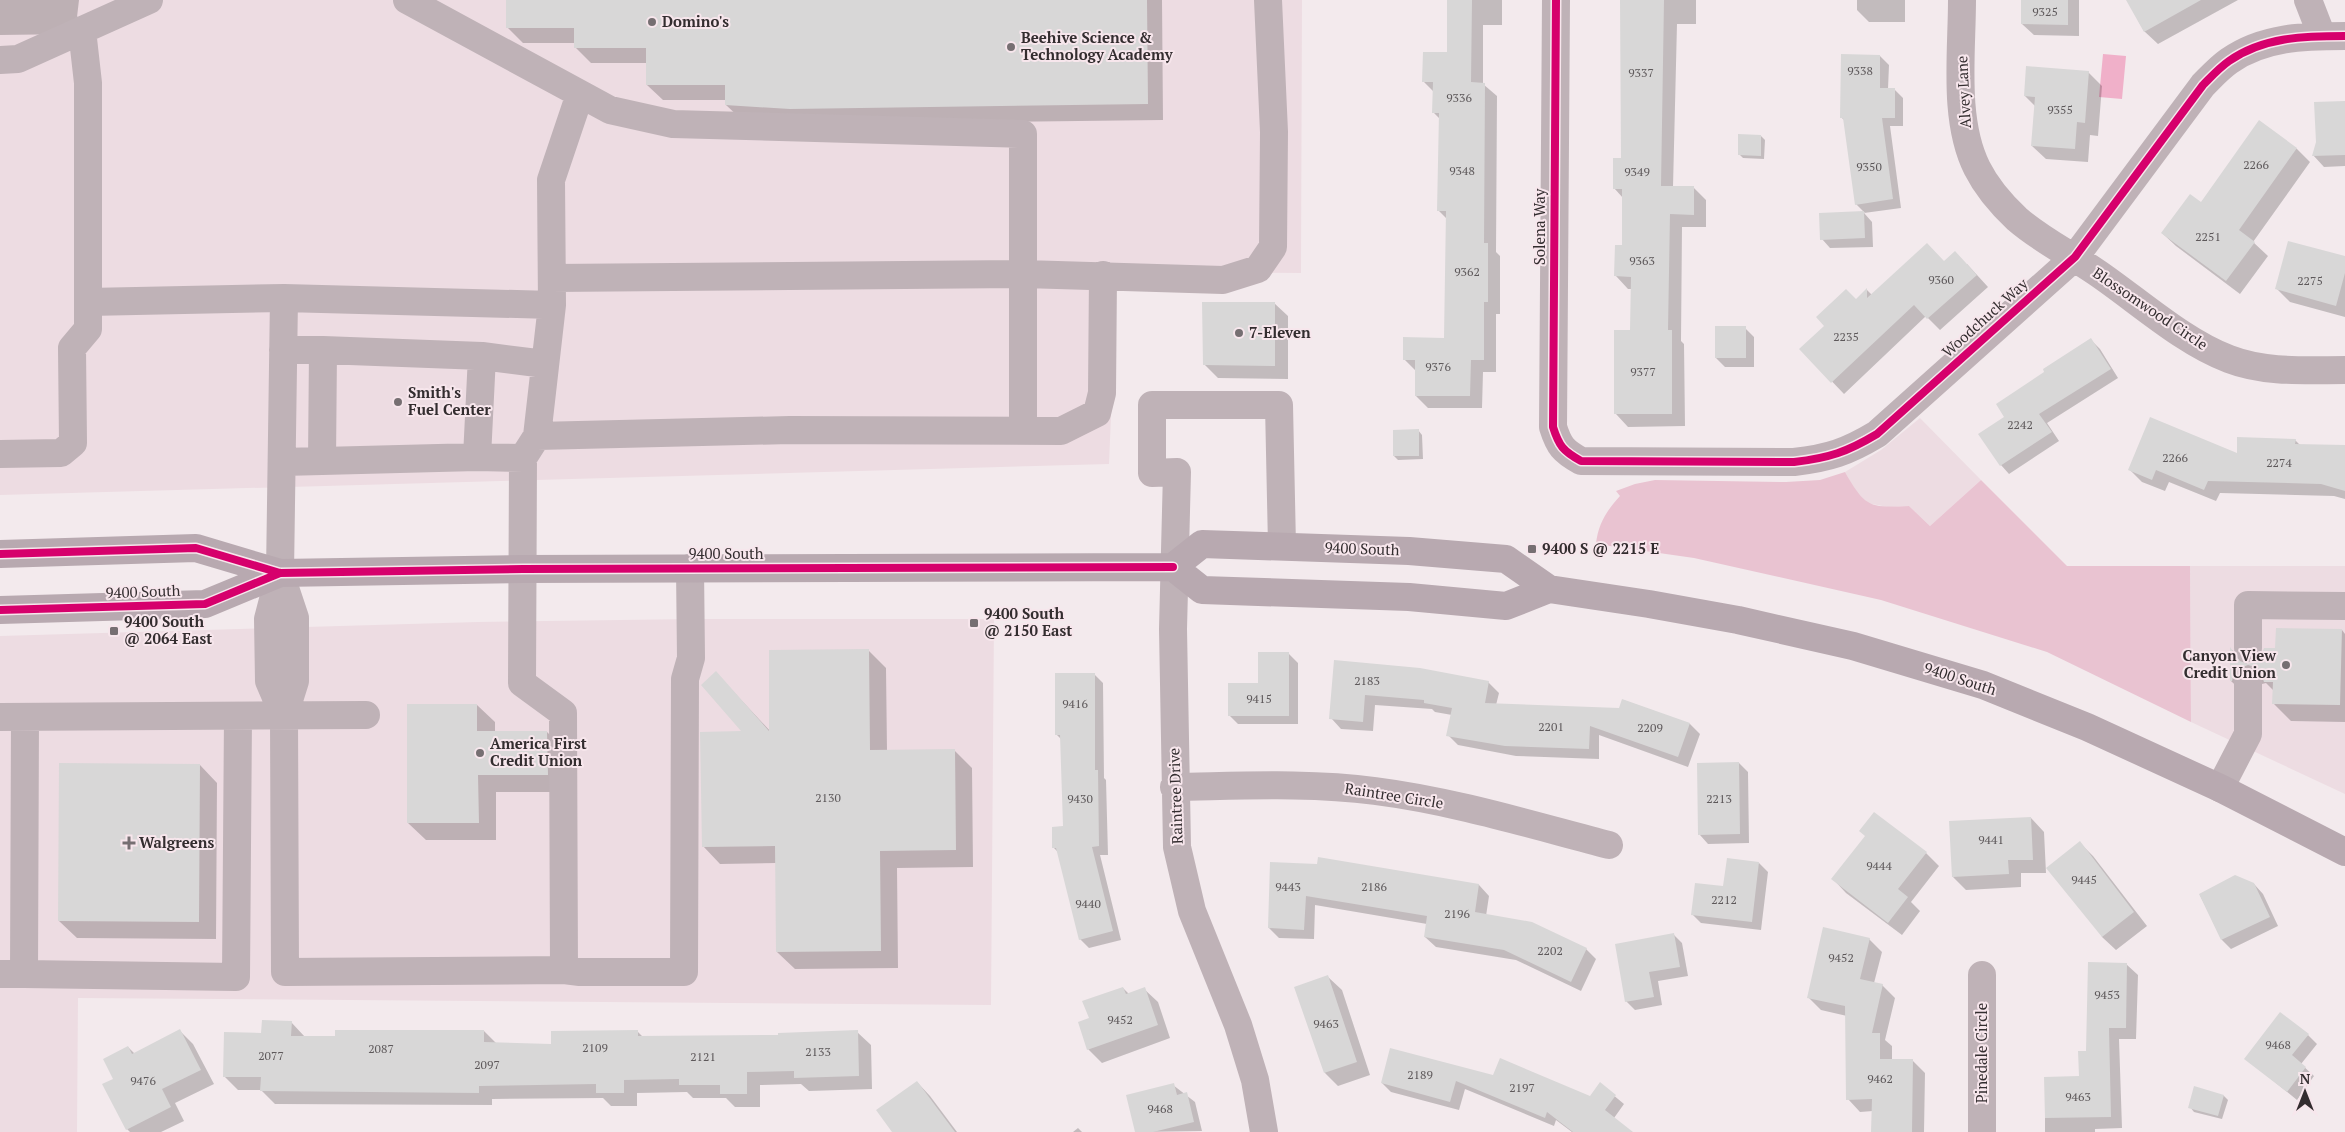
<svg xmlns="http://www.w3.org/2000/svg" width="2345" height="1132" viewBox="0 0 2345 1132" font-family="'PT Serif',serif">
	<style>
		.built { fill: #eddce2 }
		.green { fill: #e9c3d1 }
		.water { fill: #f0b0c9 }
		.shadow { fill: #0003 }
		.building { fill: #d8d7d7 }
		.lines { fill: none; stroke-linecap: round; stroke-linejoin: round }
		.minor { stroke: #bfb2b7; stroke-width: 28 }
		.major { stroke: #b8a9b0; stroke-width: 28 }
		.cycleway-casing { stroke: #f7e6ec; stroke-width: 11 }
		.cycleway { stroke: #d6006c; stroke-width: 8 }
		.poi-dot { fill: #766f72; stroke: #f7e6ec; stroke-width: 2 }
		.labels { text-anchor: middle; stroke-width: 4; stroke-linejoin: round; paint-order: stroke }
		.number-label { font-size: 12px; fill: #5d585a }
		.poi-label { font-size: 15px; font-weight: bold; fill: #332d2f; stroke: #f7e6ec; text-anchor: start }
		.street-label { font-size: 15px; fill: #332d2f; stroke: #f7e6ec }
	</style>
	<rect width="100%" height="100%" fill="#f3eaed"/>
	<!-- built -->
	<path class="built" d="M0 0H1302L1301 273 1117 272 1109 464 0 495Z
		M1920 418 1981 480 1930 526 1909 506 1888 507 1867 503 1856 492 1845 472 1881 450Z
		M2190 566H2345V794L2191 722Z
		M695 619H994L991 1005 78 998 77 1132H0V636L478 622Z"/>
	<!-- green -->
	<path class="green" d="M1845 472C1865 507 1869 508 1909 506L1930 526 1981 480 2067 566H2190L2191 722 2047 652 1881 600 1694 558 1596 544C1598 524 1607 510 1620 496L1616 491 1635 484 1655 480 1786 482 1820 480Z"/>
	<!-- water -->
	<path class="water" d="M2103 54 2126 56 2122 99 2099 97Z"/>
	<!-- shadow -->
	<path class="shadow" d="M0 0H79L75 34 0 35Z
		M508 0H1162L1163 120 806 124 742 120 726 105V100H663L647 85V63H591L575 47V43H523L507 27Z
		M1448 0H1502V25H1483V84L1497 96 1496 252 1500 256V314H1496V372H1483L1482 408H1428L1416 396V371L1404 359 1446 339 1447 219 1439 211 1440 119 1434 113V92L1424 82 1448 53Z
		M1621 0H1696V24H1677L1673 187H1693L1706 200V227H1682L1681 341 1684 344 1685 426 1628 427 1616 414 1631 331 1632 289H1628L1616 276 1623 246V198L1614 188 1622 159Z
		M1857 0H1905V22H1869L1857 10Z
		M2022 0H2079V36L2034 35 2022 24Z
		M2127 0H2238L2158 44 2144 31Z
		M1880 56 1889 65 1888 89H1894L1903 98V126H1890L1901 208 1864 213 1872 222 1873 247 1830 248 1822 239 1821 214 1865 213 1856 204 1844 120 1841 117Z
		M2088 72 2102 86 2098 136 2090 135 2088 162 2046 159 2032 146 2035 106 2025 96Z
		M2345 103V166L2324 167 2313 155Z
		M2259 122 2297 149 2310 162 2253 242 2268 256 2240 294 2176 246 2162 233 2201 203Z
		M1761 136 1765 140 1764 159 1743 158 1739 154Z
		M2345 257V317L2290 302 2277 289Z
		M1944 263 1967 264 1988 287 1940 330 1926 316 1844 394 1801 349 1867 290 1872 295Z
		M1274 303 1288 316V379L1218 378 1204 364Z
		M1745 328 1754 337V367H1725L1716 358Z
		M2091 340 2100 349 2118 378 2047 423 2059 441 2009 474 2001 465 2006 417Z
		M1418 430 1422 435 1423 459 1398 460 1394 456Z
		M2295 440 2301 446 2345 452V499L2334 496 2220 493 2216 501 2169 482 2165 491 2142 482 2130 470 2238 455Z
		M2342 630 2345 634V722L2291 721 2274 704V691L2266 683 2258 685 2249 698 2231 681 2232 650 2248 665 2256 663 2277 649Z
		M869 651 886 668 887 751 954 750 972 768 973 867 897 868 898 968 795 969 777 952 776 863 720 864 703 846 744 733 716 673 771 732Z
		M1289 654 1298 663V724H1238L1229 715Z
		M1336 662 1488 682 1499 693 1496 705 1620 709 1623 700 1690 724 1700 734 1688 767 1599 735V759L1516 756 1458 745 1448 735 1452 715 1435 712 1432 709 1375 705 1373 731 1341 729 1331 718Z
		M1094 674 1103 683 1104 778 1106 780 1108 855H1100L1121 940 1089 948 1080 939 1058 852 1053 847 1064 828 1062 740 1056 734Z
		M477 705 495 722V732H547L565 750V792H496V840H426L408 823Z
		M1739 763 1748 772 1749 843 1708 844 1700 835Z
		M200 765 217 783 216 939 77 938 59 921Z
		M2031 818 2044 832 2046 873H2021V887L1966 890 1953 877Z
		M2080 843 2093 856 2147 926 2116 950 2102 937Z
		M1926 853 1939 866 1911 902 1920 911 1902 935 1846 893 1833 879Z
		M1271 863 1479 885 1489 896 1486 916 1586 949 1596 959 1581 991 1516 960 1436 947 1425 937 1427 924 1315 905 1314 939 1279 938 1269 928Z
		M1759 863 1768 872 1761 930 1701 923 1692 914Z
		M2254 884 2263 894 2278 926 2231 949 2222 940 2200 895Z
		M1673 934 1682 943 1688 976 1658 981 1662 1005 1635 1010 1626 1001Z
		M1869 939 1882 952 1874 983 1882 985 1895 998 1885 1040 1892 1046V1060H1912L1925 1073 1924 1132H1872L1873 1111 1860 1112 1848 1099 1847 1016 1821 1010 1808 997Z
		M2126 964 2138 975 2136 1039H2119L2122 1128 2095 1129V1132H2045V1078H2080L2087 1052Z
		M1328 977 1342 990 1370 1075 1338 1086 1325 1073Z
		M1123 988 1129 994 1144 989 1158 1002 1170 1038 1102 1063 1088 1049 1090 1019Z
		M291 1022 305 1037 484 1031 497 1044 552 1045 638 1032 644 1038 779 1036 857 1032 871 1045 872 1089 809 1091 801 1084 760 1085V1107H735L726 1098H693L687 1092 637 1093V1106H611L603 1098 492 1099V1105L275 1104 261 1090H238L224 1076 262 1034Z
		M180 1031 193 1044 214 1084 175 1103 184 1121 161 1132H130L127 1129 114 1079 128 1047 135 1054Z
		M2308 1035 2317 1044 2301 1064 2314 1076 2297 1100 2249 1061Z
		M1493 1076 1590 1098 1600 1084 1624 1104 1614 1118 1631 1132H1572L1556 1120 1554 1126 1465 1089 1459 1110 1391 1092 1382 1083Z
		M917 1082 930 1096 957 1132H894Z
		M1173 1085 1195 1102 1202 1131 1136 1132Z
		M2195 1088 2224 1096 2228 1100 2222 1119 2194 1112 2190 1107Z
		M1078 1128 1082 1132H1073Z"/>
	<!-- building -->
	<path class="building" d="M506 0H1147L1148 104 790 109 725 105V85H646V48H574V28H506Z
		M1447 0H1472L1471 82 1485 83 1484 243H1488V302H1484V360H1471L1470 396H1415V360H1403V337L1444 338 1446 211H1437L1439 113H1432L1433 82H1422L1423 52H1447Z
		M1620 0H1664L1661 186H1694V215L1670 214 1668 330H1672V414H1614V330H1630L1631 277 1614 276 1615 245H1622V189H1613V158H1621Z
		M2021 0H2068V25L2021 24Z
		M2126 0H2201L2144 32Z
		M1841 54 1880 55V88H1895V118H1882L1893 199 1855 205 1843 118H1840Z
		M2026 66 2089 71 2085 123 2077 122 2075 149 2031 146 2035 97 2024 96Z
		M2345 101V155L2312 156 2316 142 2314 102Z
		M2259 120 2297 148 2239 230 2255 242 2226 281 2161 233 2190 194 2201 202Z
		M1738 134 1761 135V156L1738 155Z
		M1864 211 1865 238 1820 240 1819 213Z
		M2288 241 2345 256V273L2336 306 2275 289Z
		M1927 243 1944 261 1955 251 1977 275 1927 319 1914 305 1831 383 1799 349 1824 326 1816 317 1846 289 1856 299 1867 288V298Z
		M1202 302H1275V366L1203 365Z
		M1715 326H1746V358H1715Z
		M2091 338 2111 369 2039 414 2052 432 2000 466 1978 434 2004 417 1996 404 2044 372 2043 369Z
		M2150 417 2237 453V437L2296 439 2295 444 2345 445V491L2321 484 2208 481 2204 490 2156 470 2152 480 2128 470Z
		M1419 429V456H1393V430Z
		M2276 628 2342 629 2340 705 2272 704 2273 682H2264L2261 673 2255 667 2248 665 2240 668 2234 674 2232 681H2230V647L2240 661 2248 664 2255 662 2261 656 2264 648H2275Z
		M869 649 870 750 955 749 956 850 880 851 881 951 776 952 775 846 702 847 700 732 741 731 701 685 716 671 769 731V650Z
		M1258 652H1289V716H1228V683H1258Z
		M1334 660 1420 668 1489 681 1485 703 1619 708 1622 699 1690 723 1678 757 1590 726 1589 749 1505 746 1446 736 1452 708 1424 703V700L1365 695 1363 722 1329 719Z
		M1055 673H1095V770H1098L1099 846 1092 847 1113 931 1079 940 1056 848H1052V827L1063 826 1060 735H1055Z
		M407 704H477V731H547L548 775H478L479 823H407Z
		M1739 762 1740 834 1698 835 1697 763Z
		M59 763 200 764 199 922 58 921Z
		M1874 812 1927 852 1898 889 1908 897 1888 923 1831 879 1865 836 1859 831Z
		M2031 817 2033 860H2008L2009 874 1952 877 1949 821Z
		M2080 841 2134 912 2102 937 2046 868Z
		M1318 857 1479 884 1475 912 1532 922 1587 948 1571 982 1504 950 1424 937 1427 916 1306 896 1304 930 1268 928 1270 862 1317 864Z
		M1727 858 1759 862 1752 922 1691 915 1695 883 1723 886Z
		M2235 875 2254 883 2270 917 2221 940 2199 894Z
		M1823 927 1870 938 1860 979 1883 984 1872 1033H1880V1059H1913L1912 1132H1871L1872 1099 1846 1100 1845 1006 1807 998Z
		M1674 933 1680 967 1649 972 1654 997 1625 1002 1615 944Z
		M2088 962 2127 963 2126 1028H2109L2111 1117 2045 1118 2044 1077 2079 1076 2078 1051H2086Z
		M1328 975 1357 1062 1324 1073 1294 987Z
		M1123 987 1126 994 1145 987 1158 1025 1087 1050 1078 1022 1089 1018 1082 1001Z
		M2280 1012 2309 1034 2292 1055 2306 1067 2287 1092 2244 1059Z
		M262 1020 292 1021 291 1036H335V1030H484V1042L551 1044V1031L638 1030V1036L778 1035V1033L858 1030 859 1076 794 1078V1071L747 1072V1094H720V1085H679V1079L624 1080V1093H596V1084L479 1086V1093L260 1091 261 1077H223L224 1032 261 1033Z
		M180 1029 201 1070 162 1089 171 1107 126 1130 102 1084 113 1079 103 1059 128 1046 132 1054Z
		M1390 1048 1493 1075 1500 1058 1590 1096 1600 1082 1616 1095 1605 1110 1633 1132H1573L1547 1112 1545 1118 1456 1081 1450 1102 1381 1083Z
		M917 1081 955 1132H892L876 1110Z
		M1174 1083 1177 1095 1187 1092 1194 1122 1153 1132H1135L1126 1095Z
		M2194 1086 2224 1095 2218 1116 2188 1108Z"/>
	<g class="lines">
		<!-- minor -->
		<path class="minor" d="M407 0 610 110 673 124 1023 134V431
			M1556 0 1553 427C1559 446 1563 451 1581 461L1794 462C1829 458 1847 452 1877 434L2075 257 2203 85C2211 77 2219 68 2229 61 2263 37 2304 36 2345 36
			M1962 0C1962 53 1953 120 1977 168 1987 188 2001 204 2017 219 2041 240 2070 254 2096 272 2136 299 2183 342 2229 359 2265 373 2306 370 2345 370
			M2308 0 2322 36
			M82 30 88 83V302L284 298
			M0 60 18 59 149 0
			M552 278 1024 274 1223 280 1258 269 1273 247 1274 132 1268 0
			M323 350 482 356
			M537 436 790 430 1061 431 1097 413 1102 393 1103 275
			M0 454 61 453 73 443 72 348 88 329V302
			M523 458 477 457 482 356 545 364
			M322 461 477 457
			M282 462 322 461 323 350H283
			M280 573 295 618V681L284 716 285 972 564 970 563 713 522 683 523 458 537 436 552 305 551 180 580 94
			M2248 648V605L2345 606
			M284 716 269 681 268 619 280 573 284 298 552 305
			M0 717 366 715
			M25 717 24 974 236 977 238 716
			M1174 787C1240 786 1309 782 1375 791 1454 801 1532 825 1609 845
			M2220 788 2248 734V681
			M564 970 580 972H684L685 679 691 658 690 568
			M0 974H24
			M1264 1132 1255 1080 1238 1025 1192 911 1177 847 1173 629 1177 472 1152 473V405H1279L1282 546
			M1982 1132V975"/>
		<!-- major -->
		<path class="major" d="M0 554 196 548 280 573 523 569 1173 567 1202 544 1409 551 1506 559 1549 589 1649 604 1738 620 1853 646 1983 685 2087 727 2220 788 2345 852
			M1173 567 1202 590 1409 597 1506 606 1549 589
			M0 610 205 604 280 573"/>
		<!-- cycleway casing -->
		<g class="cycleway-casing">
			<path id="cycleway" d="M1556 0 1553 427C1559 446 1563 451 1581 461L1794 462C1829 458 1847 452 1877 434L2075 257 2203 85C2211 77 2219 68 2229 61 2263 37 2304 36 2345 36
				M0 554 196 548 280 573 523 569 1173 567
				M0 610 205 604 280 573"/>
		</g>
		<!-- cycleway -->
		<use href="#cycleway" class="cycleway"/>
	</g>
	<!-- markers -->
	<g class="poi-dot">
		<circle cx="652" cy="22" r="5"/>
		<circle cx="1011" cy="47" r="5"/>
		<circle cx="1239" cy="333" r="5"/>
		<circle cx="398" cy="402" r="5"/>
		<rect x="1527" y="544" width="10" height="10" rx="2.5"/>
		<rect x="969" y="618" width="10" height="10" rx="2.5"/>
		<rect x="109" y="626" width="10" height="10" rx="2.5"/>
		<circle cx="2286" cy="665" r="5"/>
		<circle cx="480" cy="753" r="5"/>
		<path d="M126.5 835.5h5v5h5v5h-5v5h-5v-5h-5v-5h5z"/>
	</g>
	<g class="labels">
		<!-- number labels -->
		<g class="number-label">
			<text x="2045" y="16">9325</text>
			<text x="1860" y="75">9338</text>
			<text x="1641" y="77">9337</text>
			<text x="1459" y="102">9336</text>
			<text x="2060" y="114">9355</text>
			<text x="2256" y="169">2266</text>
			<text x="1869" y="171">9350</text>
			<text x="1462" y="175">9348</text>
			<text x="1637" y="176">9349</text>
			<text x="2208" y="241">2251</text>
			<text x="1642" y="265">9363</text>
			<text x="1467" y="276">9362</text>
			<text x="1941" y="284">9360</text>
			<text x="2310" y="285">2275</text>
			<text x="1846" y="341">2235</text>
			<text x="1438" y="371">9376</text>
			<text x="1643" y="376">9377</text>
			<text x="2020" y="429">2242</text>
			<text x="2175" y="462">2266</text>
			<text x="2279" y="467">2274</text>
			<text x="1367" y="685">2183</text>
			<text x="1259" y="703">9415</text>
			<text x="1075" y="708">9416</text>
			<text x="1551" y="731">2201</text>
			<text x="1650" y="732">2209</text>
			<text x="828" y="802">2130</text>
			<text x="1080" y="803">9430</text>
			<text x="1719" y="803">2213</text>
			<text x="1991" y="844">9441</text>
			<text x="1879" y="870">9444</text>
			<text x="2084" y="884">9445</text>
			<text x="1288" y="891">9443</text>
			<text x="1374" y="891">2186</text>
			<text x="1724" y="904">2212</text>
			<text x="1088" y="908">9440</text>
			<text x="1457" y="918">2196</text>
			<text x="1550" y="955">2202</text>
			<text x="1841" y="962">9452</text>
			<text x="2107" y="999">9453</text>
			<text x="1120" y="1024">9452</text>
			<text x="1326" y="1028">9463</text>
			<text x="2278" y="1049">9468</text>
			<text x="595" y="1052">2109</text>
			<text x="381" y="1053">2087</text>
			<text x="818" y="1056">2133</text>
			<text x="271" y="1060">2077</text>
			<text x="703" y="1061">2121</text>
			<text x="487" y="1069">2097</text>
			<text x="1420" y="1079">2189</text>
			<text x="1880" y="1083">9462</text>
			<text x="143" y="1085">9476</text>
			<text x="1522" y="1092">2197</text>
			<text x="2078" y="1101">9463</text>
			<text x="1160" y="1113">9468</text>
		</g>
		<!-- poi labels -->
		<g class="poi-label">
			<text x="662" y="27">Domino's</text>
			<text x="1021" y="43">Beehive Science &amp;<tspan x="1021" dy="17">Technology Academy</tspan></text>
			<text x="1249" y="338">7-Eleven</text>
			<text x="408" y="398">Smith's<tspan x="408" dy="17">Fuel Center</tspan></text>
			<text x="1542" y="554">9400 S @ 2215 E</text>
			<text x="984" y="619">9400 South<tspan x="984" dy="17">@ 2150 East</tspan></text>
			<text x="124" y="627">9400 South<tspan x="124" dy="17">@ 2064 East</tspan></text>
			<text x="2276" y="661" text-anchor="end">Canyon View<tspan x="2276" dy="17">Credit Union</tspan></text>
			<text x="490" y="749">America First<tspan x="490" dy="17">Credit Union</tspan></text>
			<text x="139" y="848">Walgreens</text>
		</g>
		<!-- street labels -->
		<g class="street-label">
			<text transform="translate(1964 92) rotate(-93)" y="5">Alvey Lane</text>
			<text transform="translate(1540 227) rotate(-90)" y="5">Solena Way</text>
			<text transform="translate(2150 309) rotate(34)" y="5">Blossomwood Circle</text>
			<text transform="translate(1985 318) rotate(-42)" y="5">Woodchuck Way</text>
			<text transform="translate(1362 549) rotate(2)" y="5">9400 South</text>
			<text x="726" y="559">9400 South</text>
			<text transform="translate(143 592) rotate(-2)" y="5">9400 South</text>
			<text transform="translate(1960 679) rotate(18)" y="5">9400 South</text>
			<text transform="translate(1176 796) rotate(-92)" y="5">Raintree Drive</text>
			<text transform="translate(1394 796) rotate(9)" y="5">Raintree Circle</text>
			<text transform="translate(1982 1053) rotate(-90)" y="5">Pinedale Circle</text>
		</g>
	</g>
	<!-- north arrow -->
	<g transform="translate(2305 1092)" stroke="#f7e6ec" stroke-width="4" paint-order="stroke">
	<path d="M0-4L9 19L0 12L-9 19Z" fill="#332d2f"/>
	<text y="-8" font-size="14" font-weight="bold" text-anchor="middle" fill="#332d2f">N</text>
	</g>
</svg>
